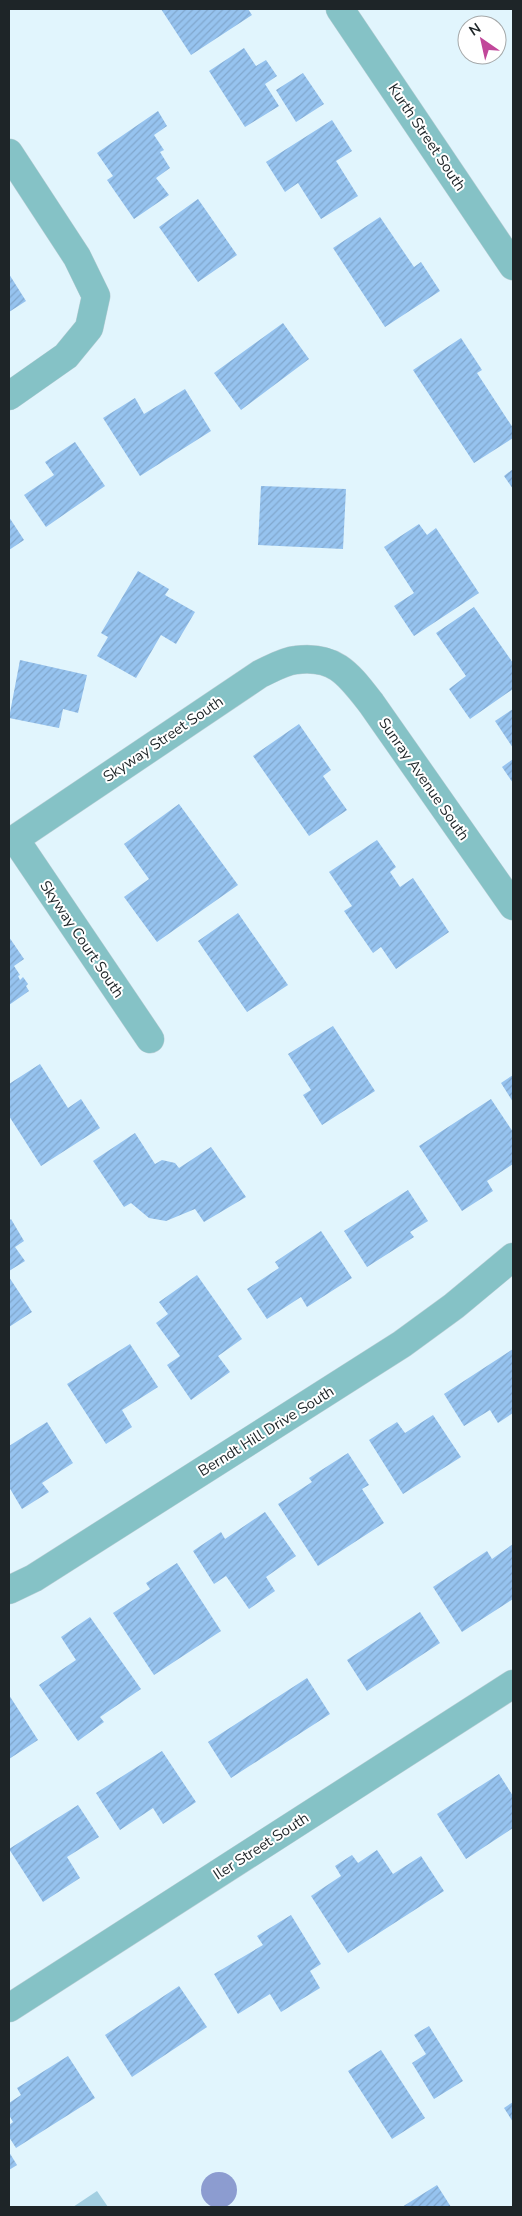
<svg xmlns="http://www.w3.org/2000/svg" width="522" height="2216" viewBox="0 0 522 2216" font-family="'Nunito Sans',sans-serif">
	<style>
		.pitch { fill: #a3cfe1 }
		.water { fill: #8c9cd0 }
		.building { fill: url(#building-hatch) }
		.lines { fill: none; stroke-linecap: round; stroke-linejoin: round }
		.street-casing { stroke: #bed0d7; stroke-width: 29 }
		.street { stroke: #85c2c6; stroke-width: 28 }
		.labels { text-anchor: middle; stroke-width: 4; stroke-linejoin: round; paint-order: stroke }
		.street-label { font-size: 15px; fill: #1e2528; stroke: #fff }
	</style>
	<defs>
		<pattern id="building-hatch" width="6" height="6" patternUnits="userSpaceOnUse" patternTransform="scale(1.25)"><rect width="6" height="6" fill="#96c3ef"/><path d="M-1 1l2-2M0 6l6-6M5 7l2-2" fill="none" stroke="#81a7cd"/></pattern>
	</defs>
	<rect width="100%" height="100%" fill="#e1f5fd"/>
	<!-- pitch -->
	<path class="pitch" d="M97 2191 108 2207H73Z"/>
	<!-- water -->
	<path class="water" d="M201 2190a18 18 0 1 1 36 0a18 18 0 1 1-36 0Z"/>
	<!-- building -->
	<path class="building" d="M161 9H248L252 15 191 55Z
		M244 48 256 66 266 60 277 76 265 84 279 106 245 127 209 71Z
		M303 73 324 104 296 122 276 90Z
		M158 111 167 126 154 135 164 150 160 152 170 168 156 178 169 195 134 219 107 180 113 176 97 153Z
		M332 120 352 151 336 161 358 196 321 219 298 183 285 192 266 162Z
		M198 199 237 255 198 282 159 227Z
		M380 217 414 267 421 262 440 291 385 327 333 248Z
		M9 274 26 301 9 312Z
		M283 323 309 359 241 410 214 373Z
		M461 338 482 370 477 373 513 428V438L474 463 413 370Z
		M185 389 211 431 140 476 103 418 135 398 144 414Z
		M75 442 105 486 46 527 24 495 54 475 45 462Z
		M513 469V489L504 476Z
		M261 486 346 489 343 549 258 545Z
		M9 517 24 540 9 550Z
		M419 524 427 535 436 528 479 593 414 636 394 606 414 593 384 547Z
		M138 571 169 589 165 595 195 612 176 644 161 635 136 678 97 656 108 637 101 633Z
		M474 607 513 663V689L470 719 449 689 466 676 436 633Z
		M20 660 87 675 78 713 63 709 59 728 9 718Z
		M513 709V748L495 721Z
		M299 724 331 770 323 776 347 810 309 836 253 756Z
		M513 759V783L502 767Z
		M179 804 238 885 157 942 124 897 149 879 124 844Z
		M377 840 396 867 390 872 400 887 413 878 449 932 396 969 381 947 373 953 344 911 352 906 329 872Z
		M238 913 288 985 247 1012 198 941Z
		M9 937 24 959 14 966 20 975 18 976 20 980 23 977 28 984 26 986 29 991 9 1005Z
		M333 1026 375 1091 322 1125 303 1095 311 1090 288 1054Z
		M40 1064 68 1108 81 1099 100 1128 41 1166 9 1116V1084Z
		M513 1075V1102L501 1083Z
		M491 1099 513 1132V1164L487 1181 493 1191 462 1211 419 1146Z
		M135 1133 155 1164 162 1160 175 1163 179 1168 211 1147 246 1197 204 1222 195 1209 166 1221 149 1218 131 1203 124 1207 93 1161Z
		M408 1190 428 1221 410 1232 414 1237 367 1267 344 1231Z
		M11 1219 24 1241 15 1247 25 1261 9 1271V1221Z
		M321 1231 352 1278 307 1307 301 1297 267 1319 247 1289 279 1268 275 1262Z
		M197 1275 242 1339 218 1356 230 1372 191 1400 167 1365 180 1356 156 1323 168 1314 159 1302Z
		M9 1277 32 1312 9 1327Z
		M130 1344 158 1387 122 1410 132 1427 106 1444 67 1384Z
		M513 1349V1413L498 1423 490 1410 464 1426 444 1394Z
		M433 1415 461 1457 403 1494 369 1440 397 1422 405 1433Z
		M47 1422 73 1463 42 1483 49 1492 22 1509 9 1487V1446Z
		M348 1453 369 1485 362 1489 384 1523 318 1566 278 1504 312 1482 309 1478Z
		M265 1512 296 1556 266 1577 275 1591 249 1609 226 1576 214 1584 193 1551 221 1532 225 1539Z
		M513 1544V1599L462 1632 433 1587 487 1551 492 1559Z
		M177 1563 221 1631 154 1675 113 1613 150 1589 146 1583Z
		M420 1612 440 1643 367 1691 347 1660Z
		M90 1617 141 1689 100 1717 104 1722 78 1741 39 1685 76 1660 61 1637Z
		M307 1678 330 1714 231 1778 208 1742Z
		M9 1695 38 1740 9 1759Z
		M162 1751 196 1802 163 1824 153 1808 120 1830 96 1793Z
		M499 1774 513 1796V1828L466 1859 437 1814Z
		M78 1805 99 1837 67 1857 80 1878 43 1902 9 1849Z
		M377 1850 393 1874 421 1856 444 1891 348 1953 311 1896 341 1876 335 1866 352 1855 358 1863Z
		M291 1915 321 1964 310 1971 320 1988 281 2012 270 1994 238 2014 214 1974 263 1945 257 1936Z
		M179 1986 207 2027 132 2077 105 2035Z
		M429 2026 463 2081 434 2099 412 2063 426 2054 414 2035Z
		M381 2050 425 2118 392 2139 348 2071Z
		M68 2056 95 2098 16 2148 9 2137V2125L13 2122 9 2115V2103L21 2095 17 2088Z
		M513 2102V2122L504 2108Z
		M9 2152 17 2165 9 2170Z
		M437 2185 451 2207H402Z"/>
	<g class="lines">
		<!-- street casing -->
		<g class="street-casing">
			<path id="street" d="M340 9 513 266
				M9 153 77 257 96 296 89 328 66 356 9 396
				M15 839 150 1039
				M9 843 260 674C271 669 284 661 296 660 336 655 349 675 371 703L513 906
				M9 1590 34 1578 402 1344 454 1306 513 1257
				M9 2008 513 1684"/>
		</g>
		<!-- street -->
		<use href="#street" class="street"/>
	</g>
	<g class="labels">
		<!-- street labels -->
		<g class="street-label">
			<text transform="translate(427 137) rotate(56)" y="5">Kurth Street South</text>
			<text transform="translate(163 739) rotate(-34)" y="5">Skyway Street South</text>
			<text transform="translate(424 779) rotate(55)" y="5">Sunray Avenue South</text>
			<text transform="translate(82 939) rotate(56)" y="5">Skyway Court South</text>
			<text transform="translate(266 1431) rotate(-32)" y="5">Berndt Hill Drive South</text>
			<text transform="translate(261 1846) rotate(-33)" y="5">Iler Street South</text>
		</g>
	</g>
	<!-- border -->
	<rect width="522" height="2216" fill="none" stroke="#1e2528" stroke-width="20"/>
	<!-- north arrow -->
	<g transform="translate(482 40) rotate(326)"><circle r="24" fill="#ffffff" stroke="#a5a8a9"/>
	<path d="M0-4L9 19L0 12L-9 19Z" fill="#c1479a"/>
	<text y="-8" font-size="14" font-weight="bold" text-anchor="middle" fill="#1e2528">N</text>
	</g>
</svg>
